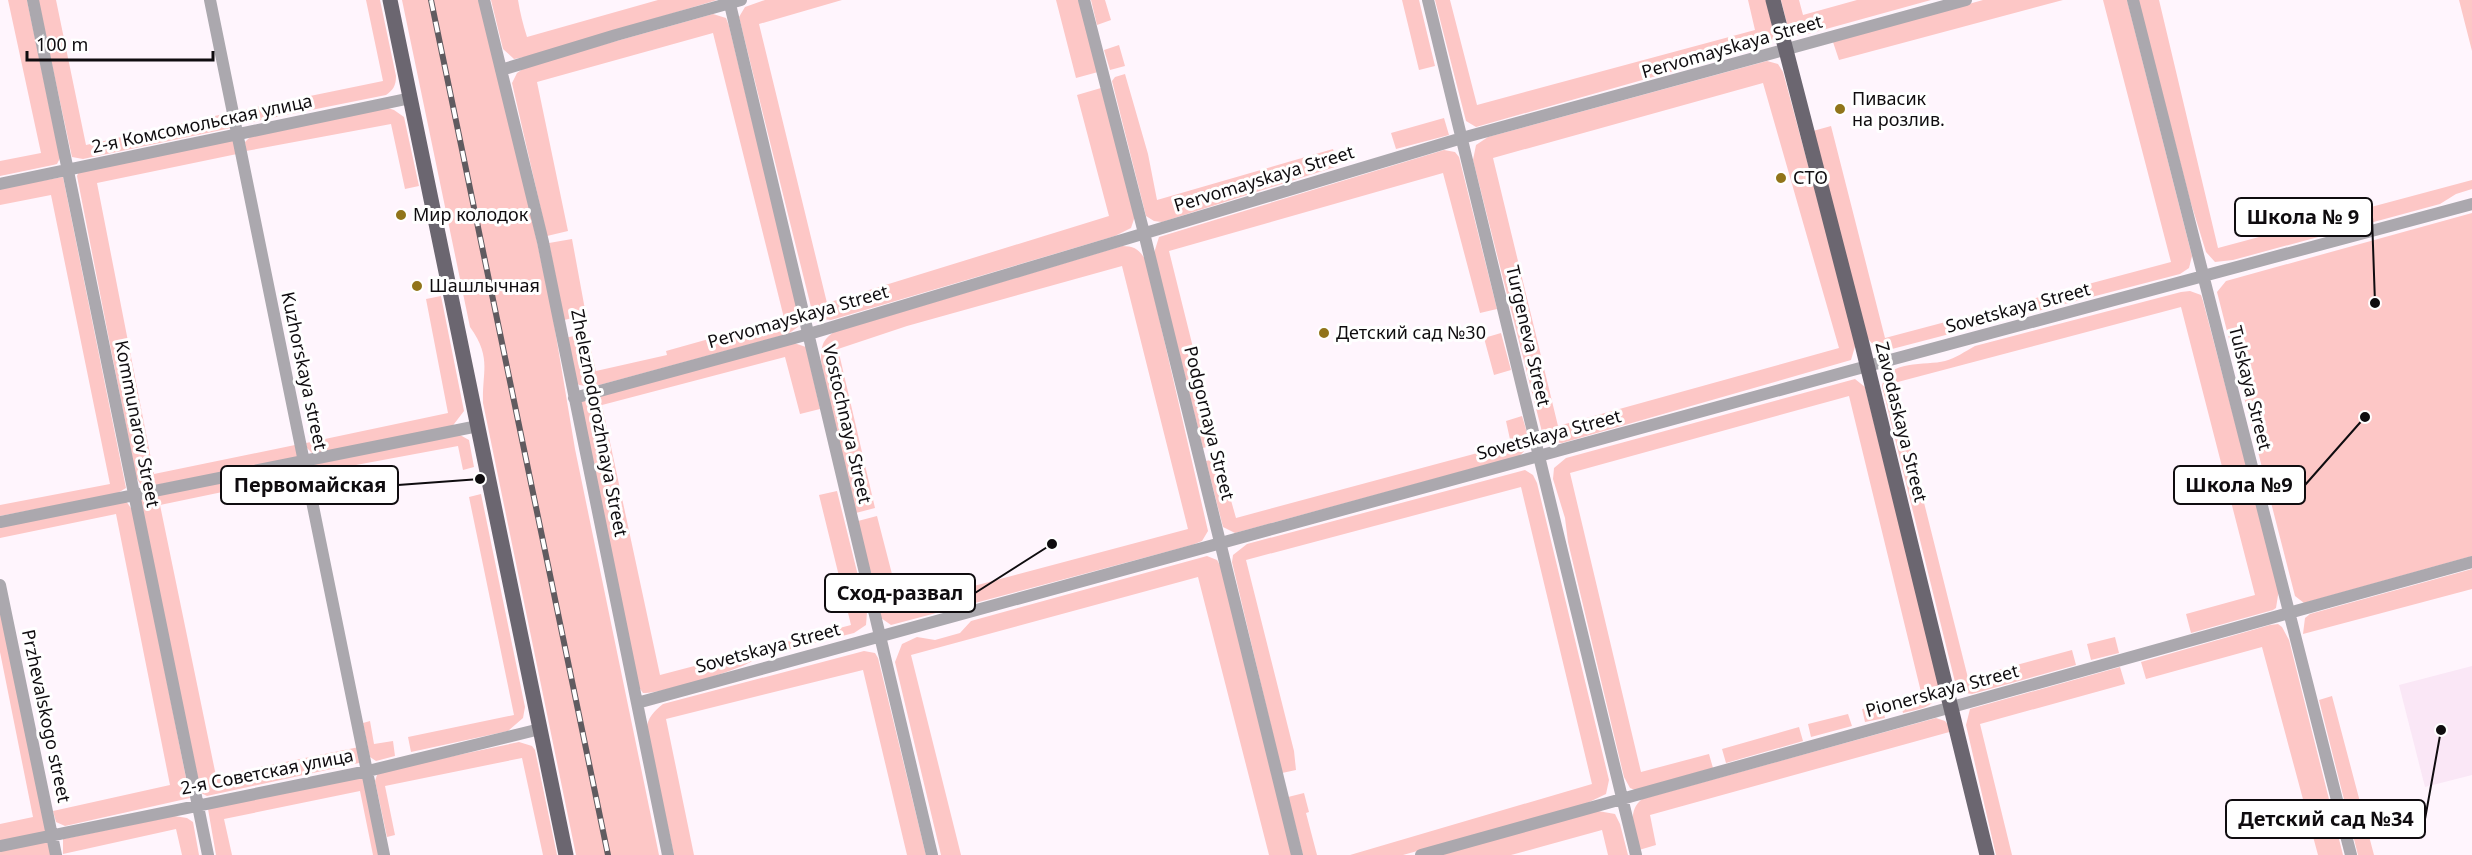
<svg xmlns="http://www.w3.org/2000/svg" width="2472" height="855" viewBox="0 0 2472 855" font-family="'Noto Sans',sans-serif">
	<style>
		.built { fill: #fae7f6 }
		.green { fill: #fdc7c6; fill-rule: evenodd }
		.lines { fill: none; stroke-linecap: round; stroke-linejoin: round }
		.minor { stroke: #aba8ae; stroke-width: 12 }
		.major { stroke: #6b6670; stroke-width: 15 }
		.rail-casing { stroke: #605b60; stroke-width: 6 }
		.rail { stroke: #fff; stroke-width: 4; stroke-dasharray: 11; stroke-linecap: butt }
		.poi-dot { fill: #91741a; stroke: #fff; stroke-width: 2 }
		.labels { text-anchor: middle; stroke-width: 6; stroke-linejoin: round; paint-order: stroke }
		.street-label { font-size: 18px; fill: #0f0c0f; stroke: #fff }
		.poi-label { font-size: 18px; fill: #0f0c0f; stroke: #fff; text-anchor: start }
		.leader { fill: none; stroke: #0f0c0f; stroke-width: 2 }
		.callout-dot { fill: #0f0c0f; stroke: #fff; stroke-width: 2 }
		.callout { fill: #fff; stroke: #0f0c0f; stroke-width: 2 }
		.callout-label { font-size: 20px; text-anchor: middle; font-weight: bold; fill: #0f0c0f }
	</style>
	<rect width="100%" height="100%" fill="#fff5fd"/>
	<!-- built -->
	<path class="built" d="M2472 666V775L2425 787 2399 685Z"/>
	<!-- green -->
	<path class="green" d="M8 0H27L60 158 57 164 53 165 0 176V161L41 153Z
		M38 0H56L86 145 228 113 231 128 83 159 72 157Z
		M366 0H380L396 76C396 86 393 90 386 95L247 123 240 119 237 111 383 81Z
		M402 0H479L526 192 551 306 575 449 659 855H576L483 403C482 370 492 358 470 327Z
		M491 0H518C520 12 523 25 527 37L658 0H717L530 56 514 59 503 49Z
		M765 0H842L759 24 827 303 1109 216 1077 95 1101 88 1135 216 1131 228 1115 236 831 320 823 319 812 311 739 17 745 7Z
		M1056 0H1079L1098 72 1076 78Z
		M1091 0H1105L1111 20 1097 25Z
		M1402 0H1419L1435 66 1419 70Z
		M1435 0H1450L1477 105 1755 30 1748 0H1766L1774 33 1773 39 1759 47 1476 127 1466 121Z
		M1781 0H1799L1803 15 1857 0H1931L1808 34 1793 36 1789 32Z
		M1983 0H2063L1839 60 1833 42Z
		M2103 0H2127L2192 256 2189 268 2180 274 1892 349C1881 350 1873 347 1867 337L1813 131 1831 126 1885 338 2171 262Z
		M2138 0H2159L2218 248 2472 180V189L2456 194 2440 204 2233 260 2215 262 2206 252 2190 200Z
		M2459 0H2472V51Z
		M713 14 726 18 729 26 801 321 798 327 788 334 592 387 579 385 575 381 565 338 587 333 596 371 667 355 666 351 784 318 713 33 537 82 568 231 547 236 512 83 517 73 527 66Z
		M1119 45 1125 66 1110 70 1104 50Z
		M1767 61 1778 64 1783 72 1856 343 1851 360 1562 443 1549 442 1543 436 1541 428 1473 160 1476 145 1488 137ZM1763 83 1839 348 1558 426 1493 158Z
		M1125 74 1148 154 1157 200 1333 149 1338 166 1162 222 1154 221 1146 216 1112 81 1115 77Z
		M388 108 394 110 404 117 419 186 405 189 391 124 246 151 245 142 250 137Z
		M1444 118 1449 135 1396 149 1391 133Z
		M233 140 237 154 97 183 154 474 295 445 298 458 146 487 141 485 136 477 77 176 79 171Z
		M1444 150 1455 152 1459 157 1497 309 1480 313 1443 173 1169 251 1217 444 1203 448 1154 253 1159 237Z
		M63 177 126 488 116 494 0 516V505L110 484 51 195 0 205V188Z
		M2472 213V556L2304 603 2295 596 2217 292 2226 281Z
		M572 239 586 315 564 320 549 243Z
		M1122 246C1135 246 1140 250 1146 261L1208 531 1202 541 1192 545 975 603 970 587 1188 529 1122 266 907 326 838 349 875 508 852 514 821 361C821 347 822 340 834 332Z
		M2190 291 2201 295 2203 301 2279 589 2276 608 2273 610 2191 633 2186 614 2255 595 2181 307 1894 383 1968 678 2072 650 2076 665 1972 694C1963 693 1959 691 1955 682L1882 386C1887 359 1926 366 1945 361 1956 358 1964 352 1975 346L2181 292Z
		M441 296 464 411 451 428 313 454 307 448 306 443 448 413 426 299Z
		M1501 333 1511 370 1494 375 1484 338Z
		M794 343 806 347 820 409 800 414 785 357 602 405 660 675 851 625 819 495 837 491 867 612 866 625 854 633 758 657C747 669 659 694 643 693L638 686 578 401Z
		M1855 379 1865 387 1941 691C1934 708 1919 709 1903 713L1900 698 1921 692 1849 396 1570 473 1641 772 1709 754 1713 768 1635 790 1630 788 1624 777 1568 542 1565 518 1553 479 1554 468 1566 458Z
		M1522 416C1526 429 1533 446 1519 456L1235 533 1223 527 1206 461 1219 458 1236 518 1511 444 1506 421Z
		M460 435 469 440 474 467 463 470 458 446 313 473 315 464Z
		M302 466 304 475 160 505 216 776 359 747 361 758 359 763 207 796 201 793 140 503 142 498Z
		M1525 470 1533 475 1537 483 1609 780 1606 794 1585 804 1403 855H1350L1592 784 1521 487 1246 560 1294 751 1296 770 1282 773 1232 562 1233 555 1247 544Z
		M481 494 525 707 523 718 508 731 411 752 408 737 514 715 469 497Z
		M126 501 133 511 190 798 65 826 56 822 53 811 170 785 116 514 0 538V526Z
		M877 516 901 609 936 599 940 612 891 625 881 618 854 522Z
		M1207 556 1217 560 1221 567 1292 855H1269L1198 577 911 655 961 855H941L895 662 902 644 917 637 935 640 960 633 971 621Z
		M2472 569V589L2303 634 2305 618 2310 614Z
		M0 590 46 832 0 842V824L33 817 0 652Z
		M2278 624 2282 627 2289 640 2343 855H2318L2262 647 2146 679 2141 662 2270 625Z
		M2115 637 2119 653 2091 660 2087 644Z
		M864 651 875 653 878 658 926 855H907L863 670 666 719 694 855H674L647 731C646 719 654 711 663 704Z
		M2120 667 2125 684 1980 724 2012 855H1996L1966 725 1970 709Z
		M2332 696 2374 855H2358L2319 700Z
		M1882 705 1885 718 1865 722 1862 709Z
		M1848 714 1852 726 1811 737 1808 724Z
		M1936 718 1945 721 1953 731 1650 815 1656 845 1639 850C1635 831 1626 812 1642 799Z
		M370 721 374 744 393 741 395 756 376 761 370 757 363 723Z
		M1799 727 1803 741 1726 763 1722 749Z
		M519 742 532 746 535 750 557 855H543L522 758 385 786 395 835 387 837 375 781 378 772Z
		M364 775 381 855H373L360 791 224 819 232 855H216L208 809Z
		M1304 793 1309 812 1306 813 1317 855H1303L1288 797Z
		M1598 811 1615 814 1620 824 1628 855H1608L1602 830 1511 855H1439Z
		M174 816 187 818 193 822 199 855H182L176 829 63 854V839Z
		M45 842 51 845 54 855H0V850Z"/>
	<g class="lines">
		<!-- minor -->
		<path class="minor" d="M33 0 208 855
			M210 0 384 855
			M484 0 543 242 668 855
			M729 0 932 855
			M1084 0 1144 233 1297 855
			M1428 0 1636 855
			M2133 0 2351 855
			M501 70 616 35 741 0
			M0 184 411 98
			M574 398 809 334 1462 138 1966 0
			M0 522 478 426
			M0 585 56 855
			M637 703 1849 371 2472 204
			M0 846 368 771 540 729
			M1421 855 2472 562"/>
		<!-- major -->
		<path class="major" d="M390 0 566 855
			M1773 0 1862 344 1987 855"/>
		<!-- rail casing -->
		<g class="rail-casing">
			<path id="rail" d="M431 0 608 855"/>
		</g>
		<!-- rail -->
		<use href="#rail" class="rail"/>
	</g>
	<!-- markers -->
	<g class="poi-dot">
		<circle cx="1840" cy="109" r="6"/>
		<circle cx="1781" cy="178" r="6"/>
		<circle cx="401" cy="215" r="6"/>
		<circle cx="417" cy="286" r="6"/>
		<circle cx="1324" cy="333" r="6"/>
	</g>
	<g class="labels">
		<!-- street labels -->
		<g class="street-label">
			<text transform="translate(1732 47) rotate(-16)" y="6">Pervomayskaya Street</text>
			<text transform="translate(202 124) rotate(-12)" y="6">2-я Комсомольская улица</text>
			<text transform="translate(1264 179) rotate(-17)" y="6">Pervomayskaya Street</text>
			<text transform="translate(2018 308) rotate(-15)" y="6">Sovetskaya Street</text>
			<text transform="translate(798 317) rotate(-16)" y="6">Pervomayskaya Street</text>
			<text transform="translate(1528 336) rotate(77)" y="6">Turgeneva Street</text>
			<text transform="translate(304 371) rotate(78)" y="6">Kuzhorskaya street</text>
			<text transform="translate(2250 388) rotate(76)" y="6">Tulskaya Street</text>
			<text transform="translate(1901 422) rotate(76)" y="6">Zavodaskaya Street</text>
			<text transform="translate(599 423) rotate(79)" y="6">Zheleznodorozhnaya Street</text>
			<text transform="translate(1209 423) rotate(76)" y="6">Podgornaya Street</text>
			<text transform="translate(137 424) rotate(79)" y="6">Kommunarov Street</text>
			<text transform="translate(847 424) rotate(77)" y="6">Vostochnaya Street</text>
			<text transform="translate(1549 435) rotate(-15)" y="6">Sovetskaya Street</text>
			<text transform="translate(768 648) rotate(-15)" y="6">Sovetskaya Street</text>
			<text transform="translate(1942 691) rotate(-15)" y="6">Pionerskaya Street</text>
			<text transform="translate(46 716) rotate(78)" y="6">Przhevalskogo street</text>
			<text transform="translate(267 772) rotate(-11)" y="6">2-я Советская улица</text>
		</g>
		<!-- poi labels -->
		<g class="poi-label">
			<text x="1852" y="105">Пивасик<tspan x="1852" dy="21">на розлив.</tspan></text>
			<text x="1793" y="184">СТО</text>
			<text x="413" y="221">Мир колодок</text>
			<text x="429" y="292">Шашлычная</text>
			<text x="1336" y="339">Детский сад №30</text>
		</g>
	</g>
	<!-- callouts -->
	<path class="leader" d="M2375 303L2372 217M480 479L398 485M2365 417L2305 485M1052 544L975 593M2441 730L2425 819"/>
	<g class="callout-dot">
		<circle cx="2375" cy="303" r="6"/>
		<circle cx="480" cy="479" r="6"/>
		<circle cx="2365" cy="417" r="6"/>
		<circle cx="1052" cy="544" r="6"/>
		<circle cx="2441" cy="730" r="6"/>
	</g>
	<g class="callout">
		<rect x="2235" y="198" width="137" height="38" rx="6"/>
		<rect x="221" y="466" width="177" height="38" rx="6"/>
		<rect x="2174" y="466" width="131" height="38" rx="6"/>
		<rect x="825" y="574" width="150" height="38" rx="6"/>
		<rect x="2226" y="800" width="199" height="38" rx="6"/>
	</g>
	<g class="callout-label">
		<text x="2303" y="224">Школа № 9</text>
		<text x="310" y="492">Первомайская</text>
		<text x="2239" y="492">Школа №9</text>
		<text x="900" y="600">Сход-развал</text>
		<text x="2326" y="826">Детский сад №34</text>
	</g>
	<!-- scale -->
	<path d="M27 51v9h186v-9" fill="none" stroke="#0f0c0f" stroke-width="3"/>
	<text x="36" y="51" font-size="18" fill="#0f0c0f" stroke="#ffffff" stroke-width="4.5" paint-order="stroke">100 m</text>
</svg>
